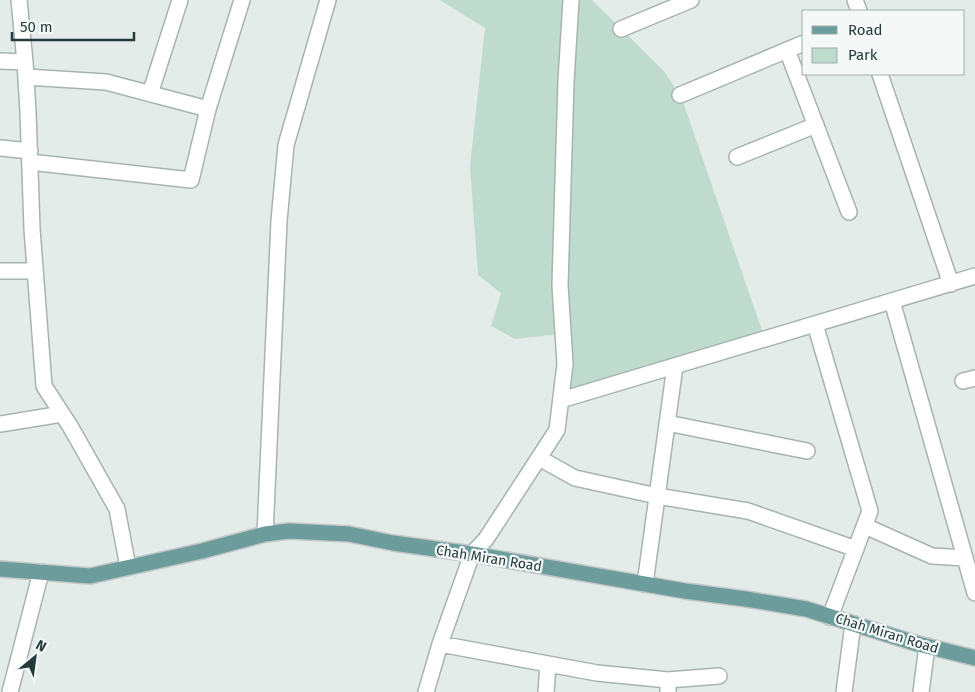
<svg xmlns="http://www.w3.org/2000/svg" width="975" height="692" viewBox="0 0 975 692" font-family="'Fira Sans',sans-serif">
	<style>
		.green { fill: #bfdbce }
		.lines { fill: none; stroke-linecap: round; stroke-linejoin: round }
		.minor-casing { stroke: #a7b3b2; stroke-width: 18 }
		.major-casing { stroke: #c2c8c8; stroke-width: 18 }
		.minor { stroke: #fff; stroke-width: 15 }
		.major { stroke: #6d9c9d; stroke-width: 15 }
		.labels { text-anchor: middle; stroke-width: 4.5; stroke-linejoin: round; paint-order: stroke }
		.street-label { font-size: 14px; fill: #253b3b; stroke: #f4f9f7 }
	</style>
	<rect width="100%" height="100%" fill="#e4ecea"/>
	<!-- green -->
	<path class="green" d="M440 0H592L664 71 682 99 765 339 561 400 559 334 515 339 491 326 501 293 478 275 470 166 485 28Z"/>
	<g class="lines">
		<!-- minor casing -->
		<g class="minor-casing">
			<path id="minor" d="M19 0 25 62 28 112 32 229 44 386 70 426 117 509 128 567
				M855 0 859 11
				M621 29 691 0
				M787 50 849 212
				M0 61 25 62
				M880 74 951 284
				M26 77 106 82 208 109 191 180 30 162
				M150 94 180 0
				M680 95 804 43
				M208 109 242 0
				M0 148 30 151
				M737 157 816 125
				M0 271H35
				M892 301 975 593
				M815 324 870 511 830 617
				M963 381 975 378
				M561 400 975 276
				M667 423 807 451
				M0 424 62 414
				M539 458 575 478 657 496 748 511 856 549
				M865 526 932 556 965 558
				M265 534 279 221 286 145 328 0
				M645 584 675 366
				M440 644 597 673 668 680V692
				M668 680 719 676
				M10 692 41 572
				M426 692 440 644 472 554 486 539 557 430 565 364 560 285 566 81 571 0
				M546 692 548 664
				M844 692 853 624
				M921 692 927 646"/>
		</g>
		<!-- major casing -->
		<g class="major-casing">
			<path id="major" d="M0 569 90 576 202 551 265 534 289 531 349 534 393 543 472 554 685 591 746 599 806 609 918 644 975 658"/>
		</g>
		<!-- minor -->
		<use href="#minor" class="minor"/>
		<!-- major -->
		<use href="#major" class="major"/>
	</g>
	<g class="labels">
		<!-- street labels -->
		<g class="street-label">
			<text transform="translate(489 558) rotate(9)" y="5">Chah Miran Road</text>
			<text transform="translate(887 633) rotate(17)" y="5">Chah Miran Road</text>
		</g>
	</g>
	<!-- legend -->
	<rect x="802" y="10" width="162" height="65" fill="#f4f9f7" stroke="#a1adac"/>
	<rect x="812" y="26" width="25" height="8" fill="#6d9c9d" stroke="#a1adac"/>
	<text x="848" y="35" font-size="15" fill="#253b3b">Road</text>
	<rect x="812" y="48" width="25" height="15" fill="#bfdbce" stroke="#a1adac"/>
	<text x="848" y="60" font-size="15" fill="#253b3b">Park</text>
	<!-- north arrow -->
	<g transform="translate(35 657) rotate(29)" stroke="#f4f9f7" stroke-width="4" paint-order="stroke">
	<path d="M0-4L9 19L0 12L-9 19Z" fill="#253b3b"/>
	<text y="-8" font-size="14" font-weight="bold" text-anchor="middle" fill="#253b3b">N</text>
	</g>
	<!-- scale -->
	<path d="M12 32v8h122v-8" fill="none" stroke="#253b3b" stroke-width="2.5"/>
	<text x="20" y="32" font-size="15" fill="#253b3b" stroke="#f4f9f7" stroke-width="4" paint-order="stroke">50 m</text>
</svg>
